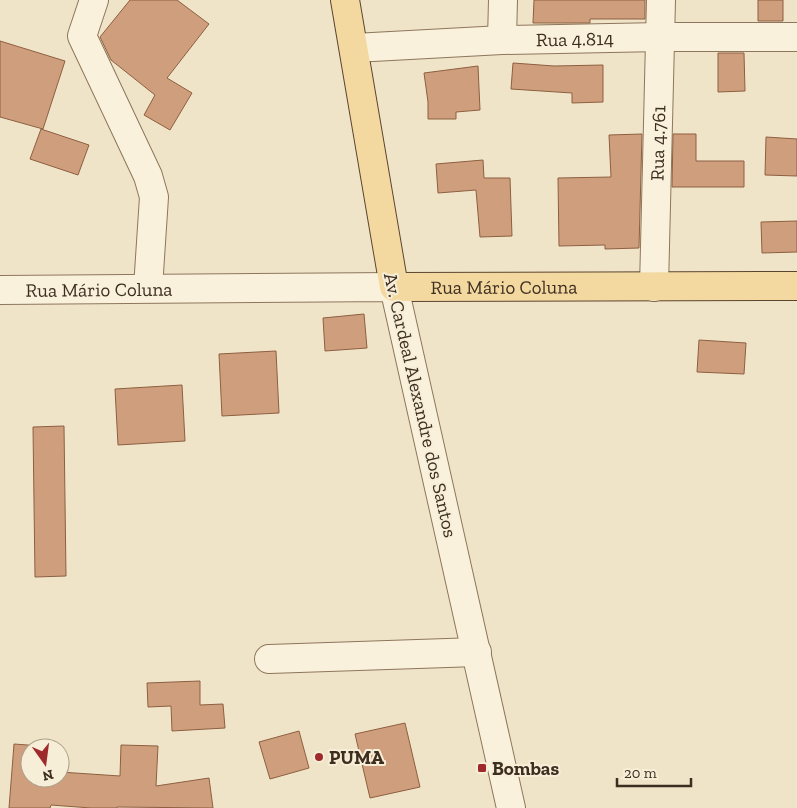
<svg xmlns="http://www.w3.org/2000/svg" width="797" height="808" viewBox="0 0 797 808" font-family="'Zilla Slab',serif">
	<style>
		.building { fill: #cf9f7d; stroke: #8d5f41 }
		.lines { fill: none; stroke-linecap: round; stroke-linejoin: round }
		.minor-casing { stroke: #8d765c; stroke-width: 30 }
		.major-casing { stroke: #5b4430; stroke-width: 30 }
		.minor { stroke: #faf1dc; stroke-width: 28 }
		.major { stroke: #f3d9a0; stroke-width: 28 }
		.poi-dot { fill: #9e2a2b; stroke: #f7eed8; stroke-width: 2 }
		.labels { text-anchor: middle; stroke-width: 4; stroke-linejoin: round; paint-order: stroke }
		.street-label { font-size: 19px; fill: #3d2e20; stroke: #f7eed8 }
		.poi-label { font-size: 19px; font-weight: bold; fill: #3d2e20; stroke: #f7eed8; text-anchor: start }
	</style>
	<rect width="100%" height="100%" fill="#f0e4c8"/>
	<!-- building -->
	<path class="building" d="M130 0H177L209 24 167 78 192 93 170 130 144 115 155 95 111 60 100 37Z
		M534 0H645V19H590V23H533Z
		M758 0H783V21H758Z
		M0 41 65 61 43 129 0 117Z
		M718 53H744L745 91 718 92Z
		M513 63 554 66 603 65V102L572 103V93L511 89Z
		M478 66 480 110 456 112V119H428V102L424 73Z
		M41 129 89 145 78 175 30 159Z
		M642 134 639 248 605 249V245L559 246 558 178 611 177 609 135Z
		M673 134H696V161H744V187H672Z
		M766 137 797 139V176L765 175Z
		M483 160 484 178H510L512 236 480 237 476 190 438 193 436 164Z
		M797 221V252L762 253 761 222Z
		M364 314 367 348 325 351 323 318Z
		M699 340 746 343 744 374 697 372Z
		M276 351 279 413 222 416 219 354Z
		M182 385 185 441 118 445 115 389Z
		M64 426 66 576 35 577 33 427Z
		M200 681V705L223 704 225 728 172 731 171 706 148 707 147 683Z
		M405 723 420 787 370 798 355 734Z
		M299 731 309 768 270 779 259 742Z
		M14 744 55 747 30 748V778H60V772L120 776 121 745 158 746 156 786 209 778 213 808 117 807V808H91L51 805 50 808H9Z"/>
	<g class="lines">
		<!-- minor casing -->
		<g class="minor-casing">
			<g id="minor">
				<path d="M94 0 82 36 148 176 154 197 148 288"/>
				<path d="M502 40 503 0"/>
				<path id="s1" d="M354 48 502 40 661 37H797"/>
				<path id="s2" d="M654 287 661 0"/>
				<path id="s3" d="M0 290 394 287 511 808"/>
				<path d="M269 659 477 652"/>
			</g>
		</g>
		<!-- major casing -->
		<g class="major-casing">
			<g id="major">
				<path id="s4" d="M345 0 394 287 797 286"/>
			</g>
		</g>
		<!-- minor -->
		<use href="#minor" class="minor"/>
		<!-- major -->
		<use href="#major" class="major"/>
	</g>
	<!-- markers -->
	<g class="poi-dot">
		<circle cx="319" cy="757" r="5"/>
		<rect x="477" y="763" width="10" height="10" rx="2.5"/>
	</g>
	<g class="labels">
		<!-- street labels -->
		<g class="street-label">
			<text dy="7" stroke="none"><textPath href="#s1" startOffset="221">Rua 4.814</textPath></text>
			<text dy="7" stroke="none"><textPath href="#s2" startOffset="144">Rua 4.761</textPath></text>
			<text dy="7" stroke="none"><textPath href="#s4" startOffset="401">Rua Mário Coluna</textPath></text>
			<text dy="7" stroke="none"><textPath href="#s3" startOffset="99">Rua Mário Coluna</textPath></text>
			<text transform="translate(421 405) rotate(77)" y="7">Av. Cardeal Alexandre dos Santos</text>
		</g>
		<!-- poi labels -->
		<g class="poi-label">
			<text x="329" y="764">PUMA</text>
			<text x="492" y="775">Bombas</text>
		</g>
	</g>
	<!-- north arrow -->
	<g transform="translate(45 763) rotate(166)"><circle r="24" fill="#f7eed8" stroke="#ada18e"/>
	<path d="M0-4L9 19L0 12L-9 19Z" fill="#9e2a2b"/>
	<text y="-8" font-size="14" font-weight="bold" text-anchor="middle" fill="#3d2e20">N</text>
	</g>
	<!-- scale -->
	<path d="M617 778v8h74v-8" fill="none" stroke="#3d2e20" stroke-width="2.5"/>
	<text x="624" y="778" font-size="15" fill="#3d2e20" stroke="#f7eed8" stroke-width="4" paint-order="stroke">20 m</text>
</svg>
